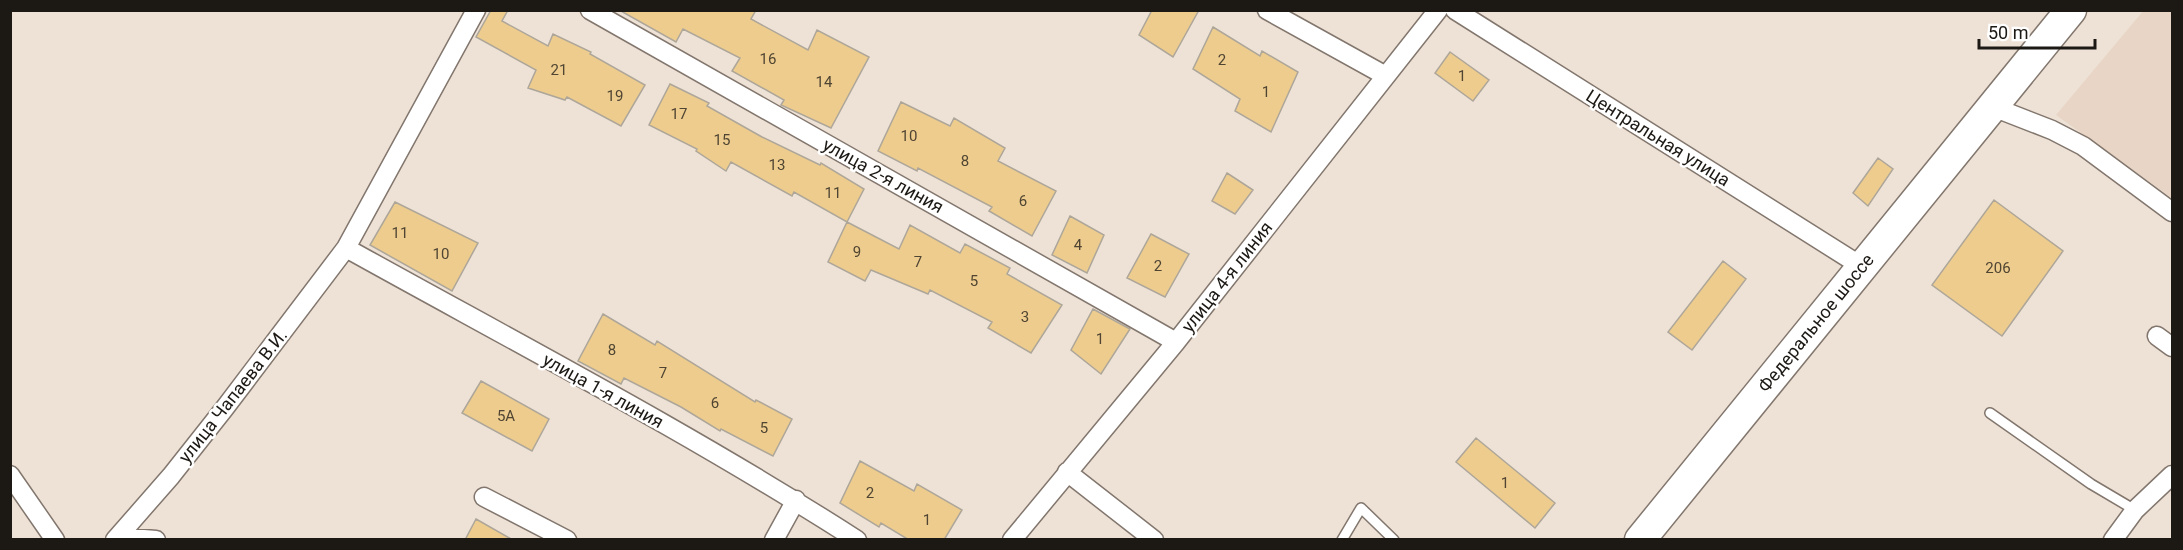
<svg xmlns="http://www.w3.org/2000/svg" width="2183" height="550" viewBox="0 0 2183 550" font-family="Roboto,sans-serif">
	<style>
		.built { fill: #e8d5c5 }
		.building { fill: #edcc8e; stroke: #ada699; stroke-width: 1.5 }
		.lines { fill: none; stroke-linecap: round; stroke-linejoin: round }
		.service-casing { stroke: #82766d; stroke-width: 12 }
		.minor-casing { stroke: #82766d; stroke-width: 21 }
		.trunk-casing { stroke: #82766d; stroke-width: 33 }
		.service { stroke: #fff; stroke-width: 9 }
		.minor { stroke: #fff; stroke-width: 18 }
		.trunk { stroke: #fff; stroke-width: 30 }
		.labels { text-anchor: middle; stroke-width: 5; stroke-linejoin: round; paint-order: stroke }
		.number-label { font-size: 15px; fill: #504532 }
		.street-label { font-size: 18px; fill: #1c1814; stroke: #fff }
	</style>
	<rect width="100%" height="100%" fill="#eee2d7"/>
	<!-- built -->
	<path class="built" d="M2144 10 2172 11V198L2056 115Z"/>
	<!-- building -->
	<path class="building" d="M491 10H508L502 21 548 46 553 34 591 52 590 54 645 85 621 126 567 97 565 100 528 88 536 70 476 37Z
		M619 10H756L751 19 808 50 817 30 869 57 831 128 781 105 784 100 732 71 740 58 683 29 676 42Z
		M1152 10H1199L1173 57 1139 35Z
		M1213 27 1260 56 1262 51 1298 72 1271 132 1235 111 1240 99 1193 69Z
		M1450 52 1489 80 1473 101 1435 73Z
		M670 84 709 103 707 106 762 137 820 165 821 163 864 189 847 222 794 192 792 196 731 162 726 171 696 151 697 149 649 125Z
		M901 102 950 126 954 118 1005 148 998 161 1056 191 1032 236 989 211 992 207 918 168 917 171 878 151Z
		M1878 158 1893 169 1868 206 1853 193Z
		M1227 173 1253 190 1235 214 1212 201Z
		M1994 200 2063 251 2002 336 1932 285Z
		M395 202 478 243 452 291 370 245Z
		M1070 216 1104 235 1087 273 1052 255Z
		M847 222 899 249 910 225 960 253 965 244 1010 268 1007 274 1062 305 1031 353 988 328 992 322 930 290 928 294 871 270 865 281 828 262Z
		M1151 234 1189 254 1165 297 1127 278Z
		M1723 261 1746 279 1692 350 1668 332Z
		M1093 309 1130 329 1101 374 1071 350Z
		M603 314 655 345 657 341 755 402 756 400 792 419 773 456 721 429 720 431 681 407 624 378 621 384 578 361Z
		M481 381 549 419 532 451 462 413Z
		M1476 438 1555 503 1535 528 1456 462Z
		M860 461 914 491 917 484 962 510 944 540H909L881 523 879 527 840 503Z
		M476 519 513 540H465Z"/>
	<g class="lines">
		<!-- service casing -->
		<g class="service-casing">
			<path id="service" d="M1990 413 2091 484 2135 510
				M1342 540 1361 508 1394 540"/>
		</g>
		<!-- minor casing -->
		<g class="minor-casing">
			<path id="minor" d="M590 10 1176 342
				M1267 10 1386 76
				M1455 10 1861 266
				M1993 107 2052 130 2083 146 2172 212
				M346 248C517 343 692 434 857 540
				M2157 336 2172 347
				M1067 472 1154 540
				M10 475 55 540
				M484 497 567 540
				M118 537 156 540
				M115 540 171 476 224 409 346 248 476 10
				M774 540 796 500
				M1012 540 1176 342 1438 10
				M2113 540 2135 510 2172 475"/>
		</g>
		<!-- trunk casing -->
		<g class="trunk-casing">
			<path id="trunk" d="M1640 540 2071 10"/>
		</g>
		<!-- service -->
		<use href="#service" class="service"/>
		<!-- minor -->
		<use href="#minor" class="minor"/>
		<!-- trunk -->
		<use href="#trunk" class="trunk"/>
	</g>
	<g class="labels">
		<!-- number labels -->
		<g class="number-label">
			<text x="768" y="64">16</text>
			<text x="1222" y="65">2</text>
			<text x="559" y="75">21</text>
			<text x="1462" y="81">1</text>
			<text x="824" y="87">14</text>
			<text x="1266" y="97">1</text>
			<text x="615" y="101">19</text>
			<text x="679" y="119">17</text>
			<text x="909" y="141">10</text>
			<text x="722" y="145">15</text>
			<text x="965" y="166">8</text>
			<text x="777" y="170">13</text>
			<text x="833" y="198">11</text>
			<text x="1023" y="206">6</text>
			<text x="400" y="238">11</text>
			<text x="1078" y="250">4</text>
			<text x="857" y="257">9</text>
			<text x="441" y="259">10</text>
			<text x="918" y="267">7</text>
			<text x="1158" y="271">2</text>
			<text x="1998" y="273">206</text>
			<text x="974" y="286">5</text>
			<text x="1025" y="322">3</text>
			<text x="1100" y="344">1</text>
			<text x="612" y="355">8</text>
			<text x="663" y="378">7</text>
			<text x="715" y="408">6</text>
			<text x="506" y="421">5А</text>
			<text x="764" y="433">5</text>
			<text x="1505" y="488">1</text>
			<text x="870" y="498">2</text>
			<text x="927" y="525">1</text>
		</g>
		<!-- street labels -->
		<g class="street-label">
			<text transform="translate(1658 138) rotate(32)" y="6">Центральная улица</text>
			<text transform="translate(883 176) rotate(29)" y="6">улица 2-я линия</text>
			<text transform="translate(1227 277) rotate(-52)" y="6">улица 4-я линия</text>
			<text transform="translate(1816 323) rotate(-51)" y="6">Федеральное шоссе</text>
			<text transform="translate(603 391) rotate(29)" y="6">улица 1-я линия</text>
			<text transform="translate(233 396) rotate(-52)" y="6">улица Чапаева В.И.</text>
		</g>
	</g>
	<!-- border -->
	<rect width="2183" height="550" fill="none" stroke="#1c1814" stroke-width="24"/>
	<!-- scale -->
	<path d="M1979 39v9h116v-9" fill="none" stroke="#1c1814" stroke-width="3"/>
	<text x="1988" y="39" font-size="18" fill="#1c1814" stroke="#ffffff" stroke-width="4.5" paint-order="stroke">50 m</text>
</svg>
